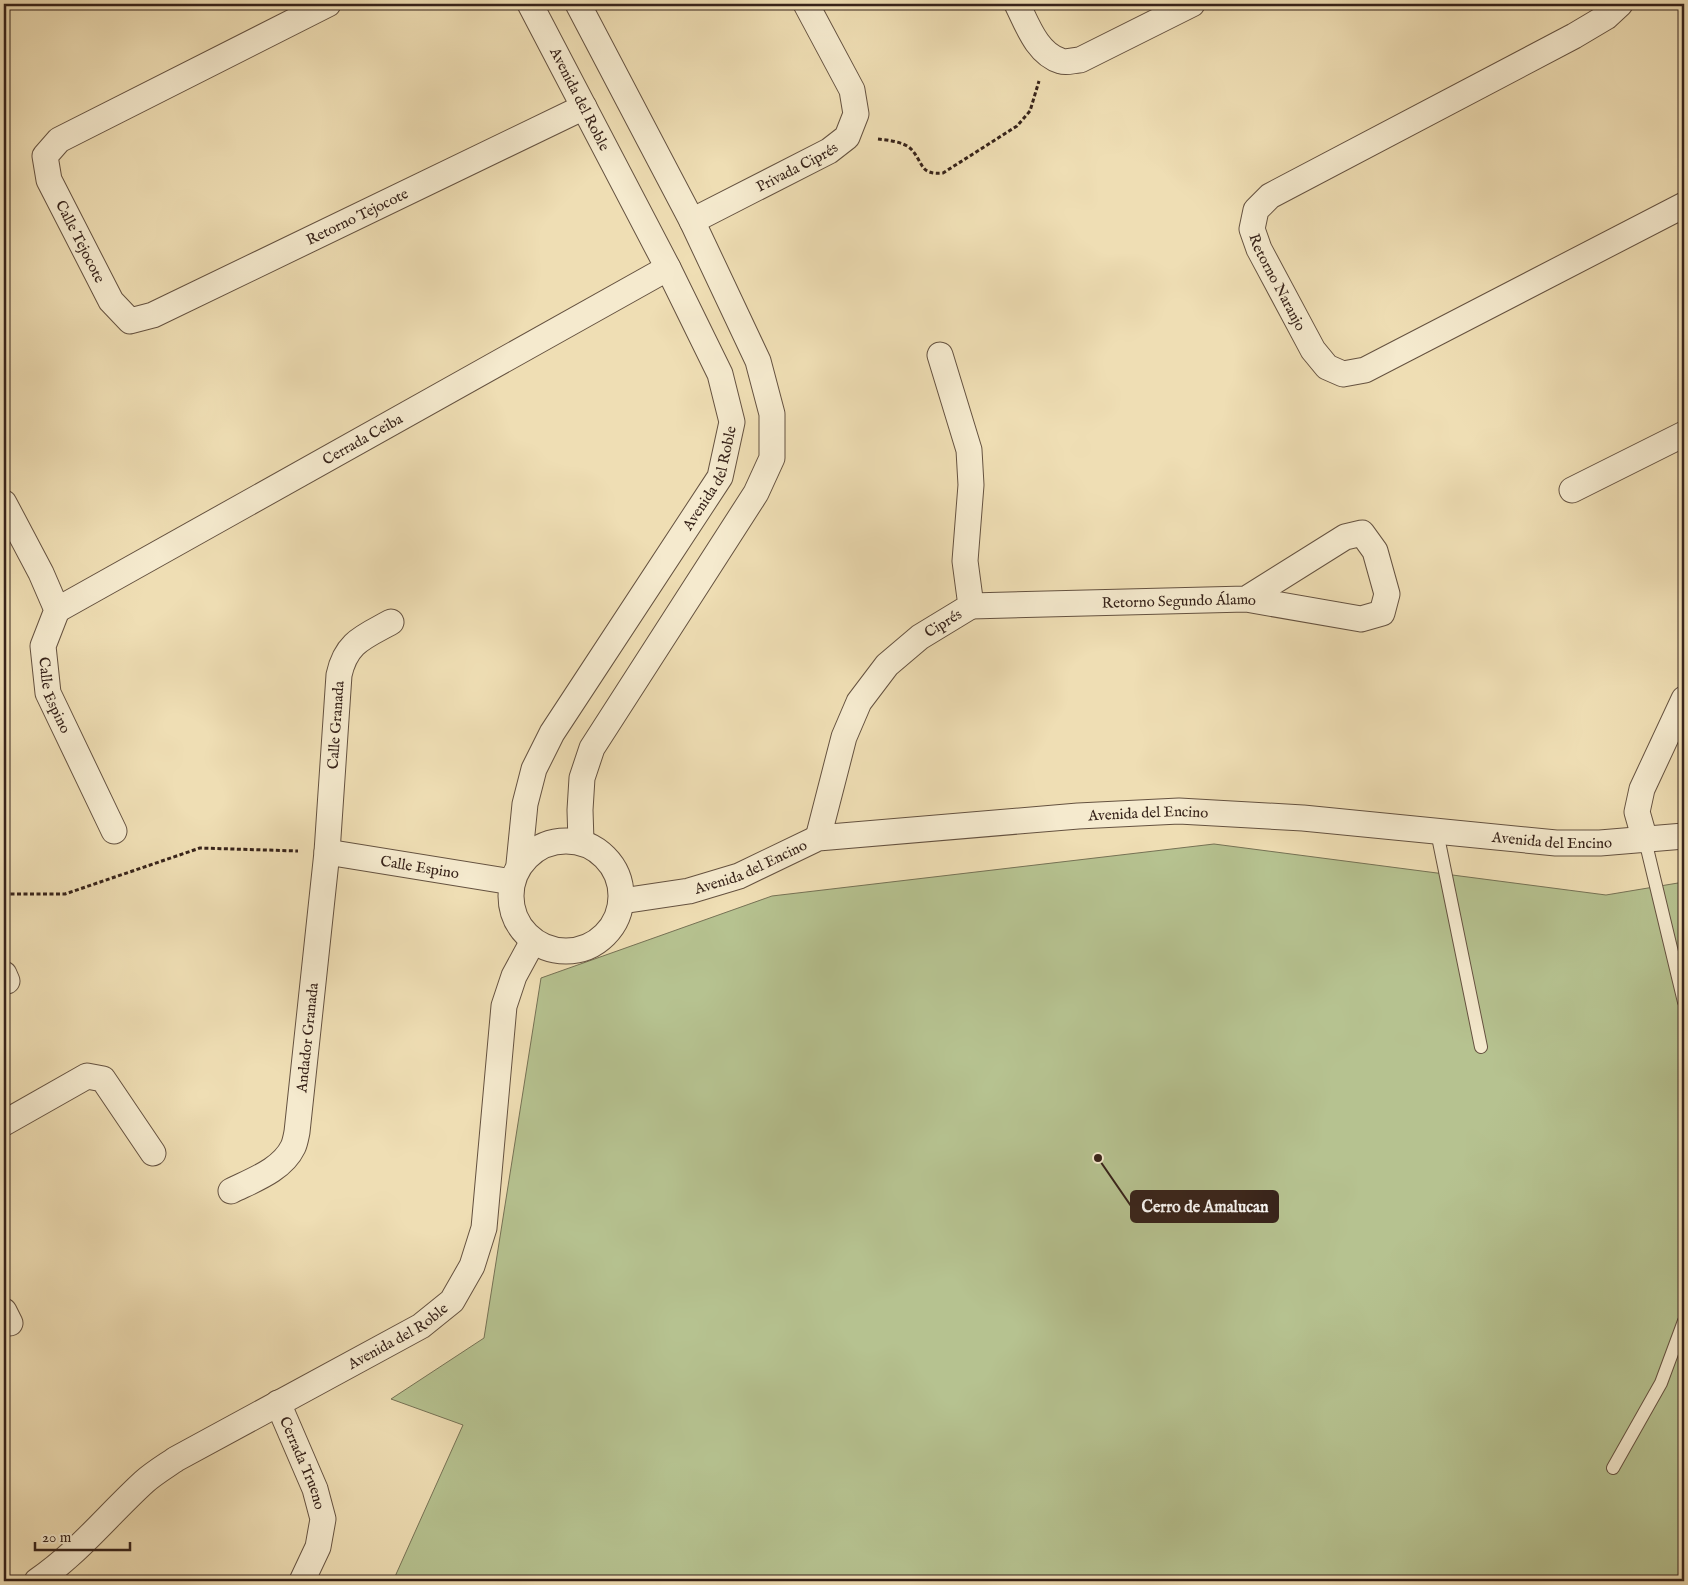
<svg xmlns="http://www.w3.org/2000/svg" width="1688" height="1585" viewBox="0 0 1688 1585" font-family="'IM FELL English',serif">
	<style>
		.green { fill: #b6c290; stroke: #767255 }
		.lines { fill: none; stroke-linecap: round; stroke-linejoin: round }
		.lane-casing { stroke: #655240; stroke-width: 14 }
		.street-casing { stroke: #655240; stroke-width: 27 }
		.path { stroke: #37231a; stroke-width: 3; stroke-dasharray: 4 2.5; stroke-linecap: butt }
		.lane { stroke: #f5eace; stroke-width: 12 }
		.street { stroke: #f5eace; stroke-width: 25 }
		.labels { text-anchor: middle; stroke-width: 4; stroke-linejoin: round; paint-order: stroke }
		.street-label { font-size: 15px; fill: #37231a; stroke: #f5eace }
		.leader { fill: none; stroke: #37231a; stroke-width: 2 }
		.callout-dot { fill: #37231a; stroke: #f5eace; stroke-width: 2 }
		.callout { fill: #37231a; stroke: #37231a; stroke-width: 2 }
		.callout-label { font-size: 16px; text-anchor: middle; font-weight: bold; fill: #fff }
	</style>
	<rect width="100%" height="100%" fill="#efdeb4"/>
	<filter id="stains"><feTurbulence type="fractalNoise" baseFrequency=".004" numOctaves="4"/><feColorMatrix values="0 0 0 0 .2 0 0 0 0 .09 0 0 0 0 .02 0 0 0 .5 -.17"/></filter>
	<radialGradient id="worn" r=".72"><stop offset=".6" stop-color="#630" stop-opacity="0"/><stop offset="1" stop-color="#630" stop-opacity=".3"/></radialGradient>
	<!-- green -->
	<path class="green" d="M1214 844 1606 895 1684 882V1581H393L463 1425 391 1399 484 1338 541 978 772 896Z"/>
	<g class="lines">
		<!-- lane casing -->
		<g class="lane-casing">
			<path id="lane" d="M1437 832 1481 1047
				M1645 840 1684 1002
				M1613 1468 1661 1383 1684 1321"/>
		</g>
		<!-- street casing -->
		<g class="street-casing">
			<g id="street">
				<path id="s1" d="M328 4 59 140 45 156 49 180 111 301 130 321 153 315 584 107"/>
				<path d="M578 4 692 221 758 361 772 414V458L756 493 592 748 582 778 580 810 581 842"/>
				<path d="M1017 4C1027 24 1037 54 1061 61 1067 63 1074 60 1080 60L1192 4"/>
				<path id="s2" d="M1620 4 1606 17 1574 36 1270 196 1256 210 1252 229 1259 249 1313 350 1327 367 1343 374 1365 370 1684 205"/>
				<path id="s3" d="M692 221 829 151 847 137 856 114 852 90 806 4"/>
				<path d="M1572 490 1684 434"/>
				<path id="s4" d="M4 503 41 573 57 610 43 646 48 693 114 831"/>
				<path id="s5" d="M971 606 1246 599 1361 619 1382 613 1387 594 1375 551 1362 533 1345 537 1246 599"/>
				<path id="s6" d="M57 610 668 268"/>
				<path id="s7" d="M818 838 844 737 859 702 887 665 920 637 971 606 965 561 971 485 969 450 940 355"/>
				<path d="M1645 840 1637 812 1642 789 1684 699"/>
				<circle cx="566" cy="896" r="55"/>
				<path id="s8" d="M327 852 512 882"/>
				<path id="s9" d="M519 864 525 804 534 769 552 733 720 477 732 422 720 374 668 268 530 4"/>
				<path id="s10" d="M622 901 689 891 739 876 818 838 1078 816 1179 811 1303 818 1556 843H1600L1684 836"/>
				<path d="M4 974 7 981"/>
				<path d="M4 1123 87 1076 103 1079 153 1153"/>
				<path id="s11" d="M231 1191C253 1180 282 1170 293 1147 295 1143 296 1137 297 1132L327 852 339 675C346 642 364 637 391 622"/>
				<path d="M4 1311 10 1323"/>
				<path id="s12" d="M278 1403 315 1489 323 1519 318 1547 302 1581"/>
				<path id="s13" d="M37 1581C78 1553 108 1515 144 1482 154 1473 166 1466 176 1459L421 1326 452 1301 472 1266 484 1228 504 1006 514 976 533 941"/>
			</g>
		</g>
		<!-- path -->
		<path class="path" d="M878 139C888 140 904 142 911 149 924 163 919 175 943 173L1017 126 1030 111 1039 81
			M4 894H65L200 848 298 851"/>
		<!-- lane -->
		<use href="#lane" class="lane"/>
		<!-- street -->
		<use href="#street" class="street"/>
	</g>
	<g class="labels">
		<!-- street labels -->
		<g class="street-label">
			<text transform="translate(580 99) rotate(63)" y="5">Avenida del Roble</text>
			<text dy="5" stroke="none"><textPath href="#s3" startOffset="118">Privada Ciprés</textPath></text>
			<text dy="5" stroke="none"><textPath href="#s1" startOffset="761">Retorno Tejocote</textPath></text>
			<text dy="5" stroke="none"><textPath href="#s1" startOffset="416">Calle Tejocote</textPath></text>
			<text dy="5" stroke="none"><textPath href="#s2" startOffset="498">Retorno Naranjo</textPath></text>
			<text dy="5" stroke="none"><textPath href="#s6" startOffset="350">Cerrada Ceiba</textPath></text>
			<text dy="5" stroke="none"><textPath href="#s9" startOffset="438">Avenida del Roble</textPath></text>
			<text dy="5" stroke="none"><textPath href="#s5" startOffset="208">Retorno Segundo Álamo</textPath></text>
			<text dy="5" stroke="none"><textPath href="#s7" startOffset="259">Ciprés</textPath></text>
			<text dy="5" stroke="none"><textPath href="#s4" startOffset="209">Calle Espino</textPath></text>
			<text dy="5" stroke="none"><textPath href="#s11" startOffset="502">Calle Granada</textPath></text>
			<text dy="5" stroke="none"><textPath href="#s10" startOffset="539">Avenida del Encino</textPath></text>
			<text dy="5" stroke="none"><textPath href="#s10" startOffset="944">Avenida del Encino</textPath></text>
			<text dy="5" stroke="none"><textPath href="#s10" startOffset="134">Avenida del Encino</textPath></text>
			<text dy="5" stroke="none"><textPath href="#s8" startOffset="94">Calle Espino</textPath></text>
			<text dy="5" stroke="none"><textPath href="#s11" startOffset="188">Andador Granada</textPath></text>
			<text dy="5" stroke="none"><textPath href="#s13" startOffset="439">Avenida del Roble</textPath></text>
			<text dy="5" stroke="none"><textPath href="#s12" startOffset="65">Cerrada Trueno</textPath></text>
		</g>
	</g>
	<!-- callouts -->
	<path class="leader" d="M1098 1158L1131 1206"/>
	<circle class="callout-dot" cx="1098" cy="1158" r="5"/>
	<rect class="callout" x="1131" y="1191" width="147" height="31" rx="5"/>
	<g class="callout-label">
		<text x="1205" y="1212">Cerro de Amalucan</text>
	</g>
	<!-- margin -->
	<rect width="1688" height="1585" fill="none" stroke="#efdeb4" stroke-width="20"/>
	<rect x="5" y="5" width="1678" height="1575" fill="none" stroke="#37231a" stroke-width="2.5"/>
	<rect x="10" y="10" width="1668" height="1565" fill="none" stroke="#37231a"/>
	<!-- scale -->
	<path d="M35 1542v8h95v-8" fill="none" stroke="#37231a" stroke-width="2.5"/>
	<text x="42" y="1542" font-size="15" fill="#37231a" stroke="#f5eace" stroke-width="4" paint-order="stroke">20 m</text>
	<rect width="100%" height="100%" filter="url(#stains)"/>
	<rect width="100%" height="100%" fill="url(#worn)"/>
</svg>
